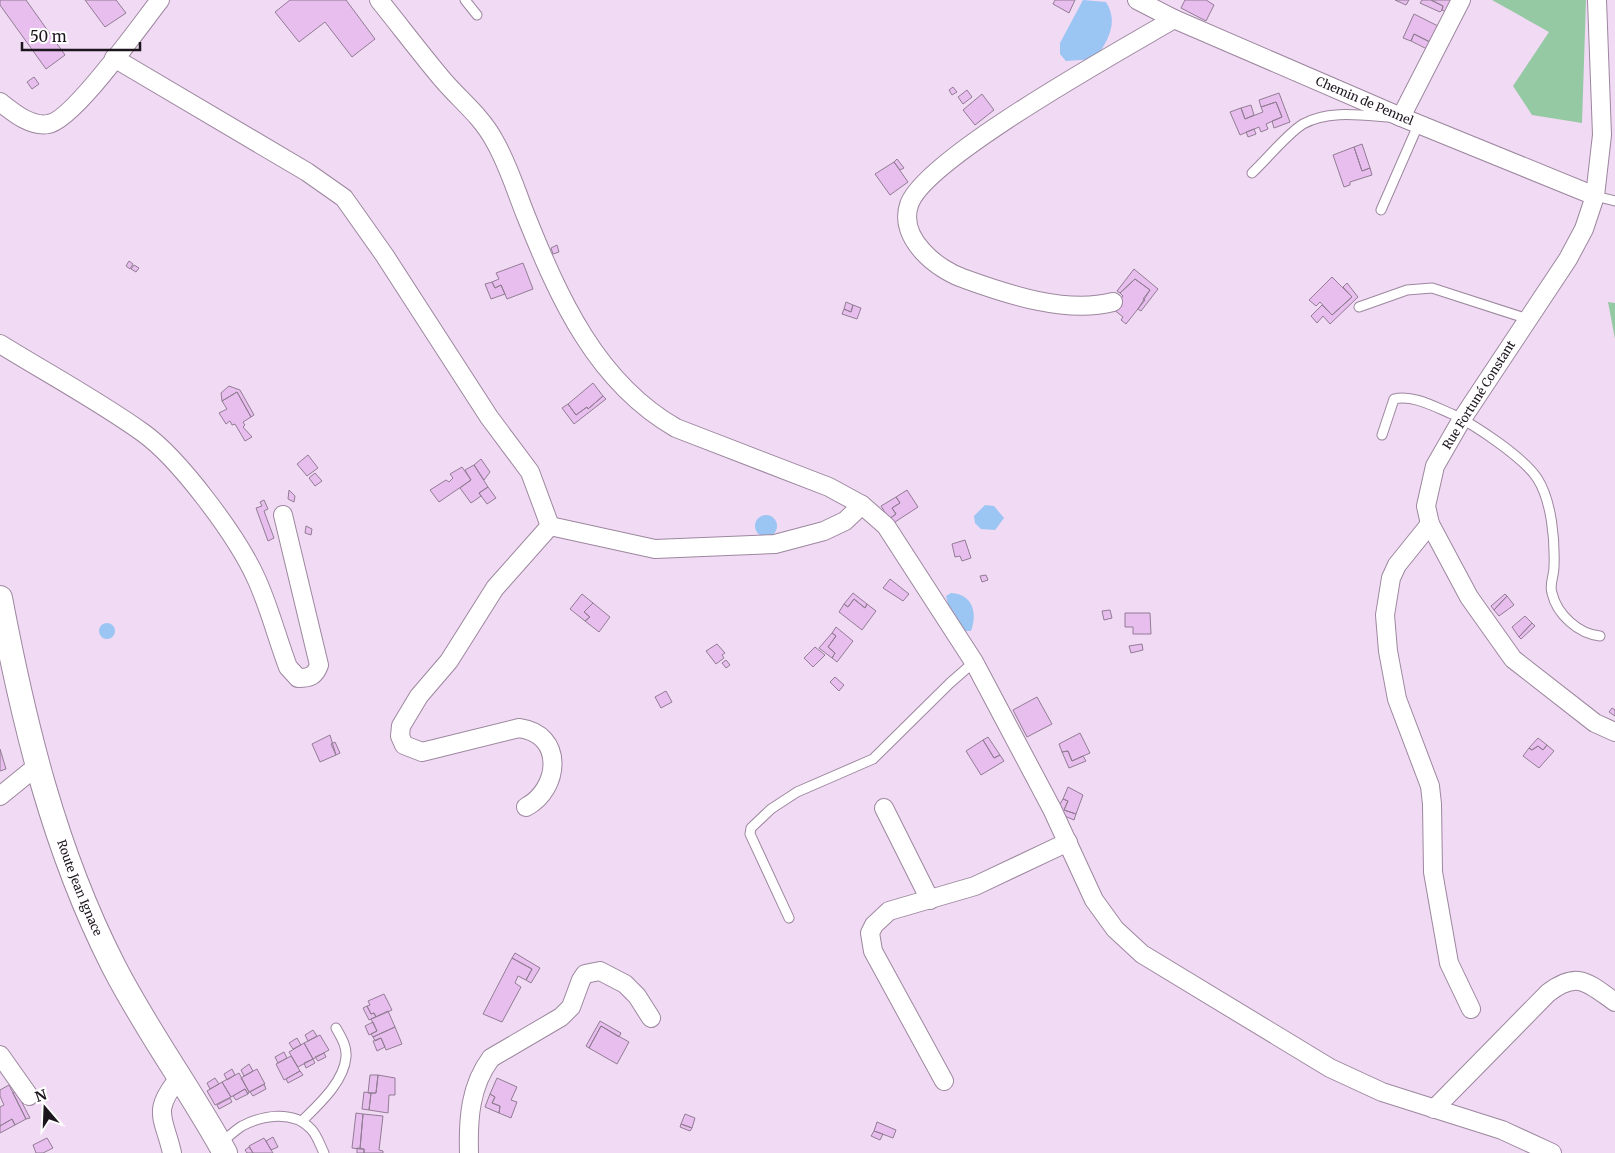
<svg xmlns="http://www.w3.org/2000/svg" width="1615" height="1153" viewBox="0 0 1615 1153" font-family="Merriweather,serif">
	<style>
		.green { fill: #94c9a3 }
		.water { fill: #9bc5f2 }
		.building { fill: #e7beed; stroke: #927d94 }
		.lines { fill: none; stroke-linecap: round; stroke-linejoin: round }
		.lane-casing { stroke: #9d879f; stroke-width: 11 }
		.street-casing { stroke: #9d879f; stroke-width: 20 }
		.secondary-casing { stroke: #9d879f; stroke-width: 26 }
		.lane { stroke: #fff; stroke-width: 9 }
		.street { stroke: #fff; stroke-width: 18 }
		.secondary { stroke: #fff; stroke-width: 24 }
		.labels { text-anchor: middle; stroke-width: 4; stroke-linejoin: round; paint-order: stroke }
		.street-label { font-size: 12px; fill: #1d151e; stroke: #fff }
	</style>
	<rect width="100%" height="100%" fill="#f1daf4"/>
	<!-- green -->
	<path class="green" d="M1492 0H1586L1582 123 1532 115 1513 86 1549 32Z
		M1608 302 1615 303V339Z"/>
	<!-- water -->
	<path class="water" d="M1083 0 1106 2C1119 22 1108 41 1095 59L1066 61 1060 54V43Z
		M985 505 994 506 1004 518 995 530 981 529 975 523 974 516Z
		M755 526a11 11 0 1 1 22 0a11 11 0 1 1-22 0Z
		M951 593C972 594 978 612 971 631H963L950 613 946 596Z
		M99 631a8 8 0 1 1 16 0a8 8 0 1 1-16 0Z"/>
	<!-- building -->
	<path class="building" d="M0 0H26L65 55 46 69 0 5Z
		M85 0H116L126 13 105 27Z
		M290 0H346L375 39 352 57 325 22 299 42 275 12Z
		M1055 0H1075L1069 13 1053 4Z
		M1185 0H1206L1214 5 1206 21 1181 8Z
		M1395 0H1409L1406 5Z
		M1422 0H1431L1443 6 1442 10 1440 12 1420 3Z
		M1431 0H1454L1448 13 1442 10 1443 6Z
		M1414 14 1442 28 1434 44 1414 34 1411 41 1403 38Z
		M1414 34 1434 44 1431 51 1411 41Z
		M34 77 39 84 32 89 27 82Z
		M953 87 957 92 952 95 949 90Z
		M967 90 972 97 963 104 958 97Z
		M1279 93 1290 122 1274 128 1272 121 1282 117 1276 102 1261 107 1259 100Z
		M982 94 994 110 975 125 963 110Z
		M1276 102 1282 117 1266 124 1268 129 1261 132 1259 127 1240 135 1230 112 1241 108 1245 119 1263 112 1261 107Z
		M1251 105 1254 115 1245 119 1241 108Z
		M1254 129 1256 134 1248 137 1246 132Z
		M1362 144 1370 168 1362 171 1354 147Z
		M1354 147 1362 171 1370 168 1372 175 1350 182V185L1344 187 1333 155Z
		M897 159 904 168 900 170 894 162Z
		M894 162 908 182 890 195 875 174Z
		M557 245 559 252 553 254 551 248Z
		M129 261 133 264 130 269 126 266Z
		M523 263 533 289 507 299 501 285 495 288 492 282 499 279 496 273Z
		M134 265 139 268 136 272 131 269Z
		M1134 269 1158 289 1141 311 1138 309 1150 290 1135 279 1120 293 1117 291Z
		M1332 277 1352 297 1332 315 1320 302 1316 306 1309 300Z
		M1135 279 1150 290 1143 299 1145 300 1126 324 1121 320 1123 317 1113 309 1123 296 1120 293Z
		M492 282 495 288 501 285 505 294 491 299 485 284Z
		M1347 283 1358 297 1330 324 1323 316 1317 323 1311 316 1322 305 1332 315 1352 297 1343 287Z
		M846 302 853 305 851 312 844 309Z
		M853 305 861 308 857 319 842 314 844 309 851 312Z
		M593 383 603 396 588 409 587 407 576 415 568 404Z
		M229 386 240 390 254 415 251 417 237 392 222 401 221 393Z
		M237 392 251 417 243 422 245 425 243 427 252 437 245 441 235 424 232 425 230 421 226 424 219 413 227 409 222 401Z
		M603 396 606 399 574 424 562 408 568 404 576 415 587 407 588 409Z
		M308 455 318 468 307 476 297 464Z
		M481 459 490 472 484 480 474 465Z
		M474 465 488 487 479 493 481 496 471 503 460 488 471 480 465 470Z
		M462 467 471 480 439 502 430 490 446 480 449 482 453 478 450 474Z
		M315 473 322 481 315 486 309 478Z
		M488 487 496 498 487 504 479 493Z
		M289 490 295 496 294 502 288 499Z
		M907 490 918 507 892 524 889 519 896 514 892 508 900 503 896 497Z
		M896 497 900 503 892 508 896 514 889 519 881 506Z
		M264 500 268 509 264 511 274 538 268 541 256 508 262 506 260 502Z
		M306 526 312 529 311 535 305 533Z
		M965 540 971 558 962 561 960 556 955 557 952 544Z
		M986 575 988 580 982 582 980 576Z
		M890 579 909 594 903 601 883 588Z
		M853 593 867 604 865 608 854 599 848 607 844 604Z
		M582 594 593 603 584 612 590 617 585 621 570 609Z
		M1505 594 1507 596 1494 610 1491 606Z
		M1507 596 1514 605 1499 616 1494 610Z
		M854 599 865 608 867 604 876 611 862 630 839 612 844 604 848 607Z
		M593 603 610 617 599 632 585 621 590 617 584 612Z
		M1110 610 1112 618 1104 620 1102 611Z
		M1125 613H1150L1151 634H1133V627H1125Z
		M1525 616 1532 623 1519 637 1512 627Z
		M1532 623 1535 626 1521 639 1519 637Z
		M836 627 853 641 837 662 832 658 835 653 828 647 836 636 832 633Z
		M832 633 836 636 828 647 835 653 832 658 819 648Z
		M717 644 725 653 722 655 724 658 716 664 706 651Z
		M1142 644 1143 650 1131 653 1129 646Z
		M815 647 825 655 813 667 804 658Z
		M726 660 730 665 726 668 722 663Z
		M835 677 844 685 839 691 830 682Z
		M666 691 672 702 661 708 655 697Z
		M1037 697 1052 724 1027 737 1013 710Z
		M1612 708 1615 710V716L1609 712Z
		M1080 733 1090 753 1072 761 1068 751 1062 752 1059 744Z
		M330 735 336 755 320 762 312 744Z
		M988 737 1000 755 994 758 983 740Z
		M1538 738 1547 745 1543 750 1538 746 1532 750 1529 748Z
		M983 740 994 758 1000 755 1004 761 981 775 966 751Z
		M335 742 340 753 336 755 331 744Z
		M1547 745 1554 751 1539 768 1523 756 1529 748 1532 750 1538 746 1543 750Z
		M0 749 6 769 0 771Z
		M1068 751 1072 761 1083 756 1086 761 1069 768 1062 752Z
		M1068 787 1083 795 1076 814 1064 810 1068 801 1063 799Z
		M1063 799 1068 801 1064 810 1076 814 1074 820 1055 812Z
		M515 953 540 968 531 983 526 980 532 969 512 958Z
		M512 958 532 969 526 980 518 976 515 983 521 987 502 1022 483 1014Z
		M384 994 392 1010 376 1017 374 1013 371 1014 367 1006 370 1005 368 1001Z
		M367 1006 371 1014 374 1013 376 1017 369 1020 363 1008Z
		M388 1011 395 1027 373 1037 371 1034 377 1031 371 1019Z
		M600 1021 621 1033 619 1037 601 1026 589 1048 586 1046Z
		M373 1022 377 1031 369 1035 365 1026Z
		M601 1026 629 1042 617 1064 589 1048Z
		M395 1027 402 1044 386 1050 381 1038 375 1041 373 1037Z
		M313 1030 317 1036 308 1041 305 1035Z
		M320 1035 329 1050 313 1059 304 1043Z
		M297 1038 301 1045 293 1049 289 1043Z
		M381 1038 385 1047 377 1051 373 1041Z
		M304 1043 313 1059 298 1067 289 1052Z
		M284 1052 287 1058 278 1063 275 1057Z
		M324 1053 326 1057 318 1061 315 1057Z
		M291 1056 300 1071 284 1080 276 1064Z
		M313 1059 315 1063 306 1068 304 1063Z
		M249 1064 253 1071 244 1076 241 1070Z
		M232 1069 235 1075 227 1080 224 1074Z
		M257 1069 265 1084 249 1092 241 1078Z
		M300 1071 303 1075 288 1083 286 1079Z
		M239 1073 249 1092 248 1094 245 1089 231 1097 222 1082Z
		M370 1075H378L376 1093H368Z
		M378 1075 395 1078V1095H389L388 1113 369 1110 371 1093H376Z
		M215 1078 219 1084 210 1089 207 1083Z
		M497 1078 517 1087 511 1100 517 1102 511 1118 499 1113 500 1106 492 1103 495 1097 490 1094Z
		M222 1082 231 1097 215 1105 207 1091Z
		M264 1084 266 1089 253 1096 250 1092Z
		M9 1085 26 1119 15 1125 12 1119 0 1126V1107L4 1105 0 1096V1090Z
		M245 1089 248 1094 236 1100 233 1096Z
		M16 1091 30 1118 26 1119 13 1093Z
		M364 1092 371 1093 369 1110 362 1109Z
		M490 1094 495 1097 492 1103 500 1106 499 1113 485 1107Z
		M230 1098 232 1102 219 1109 217 1105Z
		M356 1113 363 1114 360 1149 352 1148Z
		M363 1114 383 1116 379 1150 383 1151V1153H364V1149H360Z
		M685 1114 695 1118 692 1128 681 1124Z
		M12 1119 15 1125 0 1133V1126Z
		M877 1122 896 1130 893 1138 874 1131Z
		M681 1124 692 1128 690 1131 680 1127Z
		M874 1131 883 1134 880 1140 871 1136Z
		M273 1137 278 1147 271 1150 266 1141Z
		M47 1138 53 1148 43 1153H36L33 1145Z
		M264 1138 273 1153H253L249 1146Z
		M249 1147 253 1153H247L245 1150Z
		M357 1148 364 1149V1153H357Z"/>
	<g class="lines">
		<!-- lane casing -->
		<g class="lane-casing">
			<path id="lane" d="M465 0 477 15
				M1252 173C1266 160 1288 133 1303 124 1327 110 1361 115 1388 117
				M1595 196 1615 201
				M1381 210 1419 123
				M1359 307 1407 290 1432 288 1528 319
				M1382 435 1394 399C1412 394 1435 407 1452 414 1475 425 1523 457 1537 478 1552 501 1555 541 1554 567 1554 576 1549 585 1552 593 1557 615 1579 634 1600 636
				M789 918 750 834 751 828 771 809 797 792 873 759 950 683 974 662
				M302 1121C318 1105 344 1082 346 1057 347 1046 341 1037 336 1028
				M220 1144C227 1138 234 1131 242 1126 263 1115 293 1110 311 1129 317 1135 320 1145 324 1153"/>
		</g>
		<!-- street casing -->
		<g class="street-casing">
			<g id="street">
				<path d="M379 0C400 26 421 54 443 80 460 100 481 116 494 140 508 164 516 191 526 216 559 298 596 382 676 428L829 487 862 505 886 526 974 662 1052 809 1094 900 1115 929 1142 954 1330 1068 1382 1092 1502 1130 1552 1153"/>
				<path id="s1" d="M1137 0 1174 19 1401 117 1595 196"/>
				<path d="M1597 0 1602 135 1595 196 1584 229 1568 259 1462 419 1435 466 1426 506 1430 524 1469 597 1513 659 1595 723 1615 732"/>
				<path d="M114 58 307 172 344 198 385 256 489 417 530 472 550 526"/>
				<path d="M0 102C13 112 30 127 48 124 73 121 141 24 160 0"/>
				<path d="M1401 117 1461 0"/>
				<path d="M1113 302C1067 314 1009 295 965 279 937 270 898 238 909 205 923 159 1125 48 1174 19"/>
				<path d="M0 344C47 373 97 400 142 432 179 458 237 536 256 578 269 606 277 638 288 667L298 678C310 678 315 676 319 665L283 515"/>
				<path d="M1430 524 1397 565 1391 578 1385 615 1388 651 1397 699 1430 786 1432 804 1433 872 1449 963 1471 1009"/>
				<path d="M550 526 655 549 775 544 824 531 845 521 862 505"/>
				<path d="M0 796 37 766"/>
				<path d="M526 807C560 789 565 734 519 728L422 752 404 745 400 736 401 726 419 696 449 661 495 588 550 526"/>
				<path d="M884 808 930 900"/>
				<path d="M0 1055 29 1096"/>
				<path d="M944 1081 873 951 870 933 874 925 889 911 975 886 1068 842"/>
				<path d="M1434 1109 1548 993C1578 970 1588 983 1615 1002"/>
				<path d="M172 1153C164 1117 151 1112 179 1078"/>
				<path d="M469 1153C468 1119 470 1086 491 1058L561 1017 571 1007 581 980 585 974 600 971 625 984 637 996 651 1018"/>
			</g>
		</g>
		<!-- secondary casing -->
		<g class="secondary-casing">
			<g id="secondary">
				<path id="s2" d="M0 598C24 724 54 849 113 965 146 1030 190 1089 225 1153"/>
			</g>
		</g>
		<!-- lane -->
		<use href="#lane" class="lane"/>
		<!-- street -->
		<use href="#street" class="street"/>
		<!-- secondary -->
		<use href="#secondary" class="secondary"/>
	</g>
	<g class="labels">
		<!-- street labels -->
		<g class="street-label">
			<text dy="4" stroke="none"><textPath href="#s1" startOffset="249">Chemin de Pennel</textPath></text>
			<text transform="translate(1479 395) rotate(-58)" y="4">Rue Fortuné Constant</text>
			<text dy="4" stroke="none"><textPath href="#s2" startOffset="301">Route Jean Ignace</textPath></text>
		</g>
	</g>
	<!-- north arrow -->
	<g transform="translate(45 1108) rotate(341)" stroke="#ffffff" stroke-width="4" paint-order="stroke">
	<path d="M0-4L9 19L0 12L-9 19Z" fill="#1d151e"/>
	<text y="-8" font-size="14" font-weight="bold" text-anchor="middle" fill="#1d151e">N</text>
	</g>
	<!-- scale -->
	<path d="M22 42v8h118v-8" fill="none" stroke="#1d151e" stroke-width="2.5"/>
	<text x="30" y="42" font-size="15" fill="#1d151e" stroke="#ffffff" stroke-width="4" paint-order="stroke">50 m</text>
</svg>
